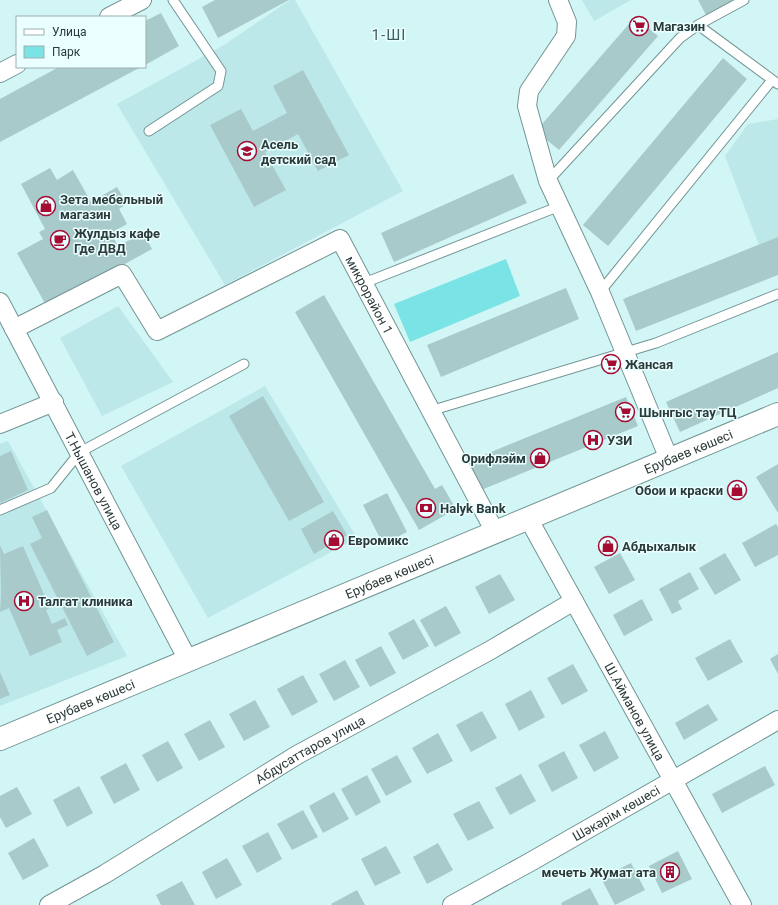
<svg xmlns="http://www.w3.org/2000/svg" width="778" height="905" viewBox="0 0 778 905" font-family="Roboto,sans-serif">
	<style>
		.built { fill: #bde8e9 }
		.green { fill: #7ae3e5 }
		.building { fill: #a8cacb }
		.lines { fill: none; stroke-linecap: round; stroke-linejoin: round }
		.service-casing { stroke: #739494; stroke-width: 11 }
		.minor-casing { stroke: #739494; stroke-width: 20 }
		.secondary-casing { stroke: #739494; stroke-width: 24 }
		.service { stroke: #fff; stroke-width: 9 }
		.minor { stroke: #fff; stroke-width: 18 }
		.secondary { stroke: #fff; stroke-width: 22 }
		.labels { text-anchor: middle; stroke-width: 3; stroke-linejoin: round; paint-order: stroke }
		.poi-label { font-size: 13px; font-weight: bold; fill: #2c3a3a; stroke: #eaffff; text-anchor: start }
		.street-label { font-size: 13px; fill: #2c3a3a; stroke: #eaffff }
		.quarter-label { font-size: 15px; letter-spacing: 1px; fill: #3f5e5e; stroke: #eaffff }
	</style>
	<rect width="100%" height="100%" fill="#d2f5f5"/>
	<!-- built -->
	<path class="built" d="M290 0H295L403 191 225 285 117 104 224 45Z
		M582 0H631L594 21Z
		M778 119V237L759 245 725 156 748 124Z
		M118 306 173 382 102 416 60 338Z
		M265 386 357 538 208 618 121 466Z
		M8 441 127 656 0 706V444Z"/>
	<!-- green -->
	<path class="green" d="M506 259 520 296 410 342 394 304Z"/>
	<!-- building -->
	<path class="building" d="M215 0H289L218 38 202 7Z
		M698 0H734L706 15Z
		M161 13 179 46 145 65V21Z
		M635 17 658 36 559 150 536 131Z
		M723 58 747 79 608 246 583 225Z
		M59 67H141L0 142V99Z
		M303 70 349 155 318 171 298 134 265 152 286 190 254 207 210 125 241 109 253 131 287 113 273 86Z
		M50 168 57 180 73 170 91 202 117 187 127 204 119 209 127 224 111 233 118 246 143 233 152 249 47 307 17 253 43 239 39 232 45 229 21 184Z
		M513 174 527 203 394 262 381 233Z
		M778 237V275L636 331 623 299Z
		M566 288 579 319 441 377 427 345Z
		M324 295 435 489 442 485 456 509 419 530 295 312Z
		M778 352V388L680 432 666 402Z
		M263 396 324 502 289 521 229 416Z
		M626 397 638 426 481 490 469 461Z
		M11 451 28 490 0 503V456Z
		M778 464V513L756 477Z
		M387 493 407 532 383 544 363 505Z
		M47 510 114 642 87 656 30 544 42 538 32 517Z
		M333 511 347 535 314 554 301 529Z
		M776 524 778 527V555L755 567 742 543Z
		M0 545 4 554 23 546 50 608 46 610 52 624 65 618 68 625 57 630 62 642 30 656 9 608 0 612 1 594Z
		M620 553 635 580 609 594 594 567Z
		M725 553 741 580 715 595 699 568Z
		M690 572 699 589 678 601 682 609 672 614 659 589Z
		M500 574 515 600 489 614 475 587Z
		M642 599 653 620 624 636 613 615Z
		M446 606 461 633 435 647 420 620Z
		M414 619 429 646 403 660 388 633Z
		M730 639 743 662 708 681 695 658Z
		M381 646 396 673 370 687 355 660Z
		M778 654V674L770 659Z
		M345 660 360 687 334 701 319 674Z
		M573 664 588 691 562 705 547 678Z
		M0 672 10 695 0 699Z
		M303 675 318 702 292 716 277 689Z
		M531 690 545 717 519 731 505 704Z
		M255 700 270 727 244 741 229 714Z
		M708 704 718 720 684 740 675 723Z
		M482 711 497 738 471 752 456 725Z
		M210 720 225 747 199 761 184 734Z
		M605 731 619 758 594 772 579 745Z
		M438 733 453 761 427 774 412 748Z
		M168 741 183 768 157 782 142 755Z
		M564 751 578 778 552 792 538 765Z
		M397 755 412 782 386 796 371 769Z
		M126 763 140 790 114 804 100 777Z
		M765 766 775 785 722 813 712 794Z
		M521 774 536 801 510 815 495 788Z
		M367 775 381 802 356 816 341 789Z
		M79 786 93 813 67 827 53 800Z
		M17 787 32 814 6 828 0 817V796Z
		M334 792 349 819 323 833 309 806Z
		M479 801 494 828 468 841 453 814Z
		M303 810 318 837 292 850 277 824Z
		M268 832 282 859 257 873 242 846Z
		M34 838 49 866 23 880 8 853Z
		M438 843 453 870 427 884 413 857Z
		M386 846 401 873 375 886 361 859Z
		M678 851 692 879 662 893 649 866Z
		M227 858 242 885 216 899 202 872Z
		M631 863 645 890 615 905 601 878Z
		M182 881 195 905H161L156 895Z
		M590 888 599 905H562L561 903Z
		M357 890 365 905H332L331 904Z"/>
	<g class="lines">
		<!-- service casing -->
		<g class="service-casing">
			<path id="service" d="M698 25 778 84
				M149 131 218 86 221 71 173 0
				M548 181 680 38 698 25 744 0
				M364 283 560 206
				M600 292 772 80
				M430 411 656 343 778 294
				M0 510 51 488 80 452 244 364"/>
		</g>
		<!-- minor casing -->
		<g class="minor-casing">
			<g id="minor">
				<path d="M558 0 567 22 566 36 529 91 527 106 548 181 600 292 669 459"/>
				<path d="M109 17 142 0"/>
				<path d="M0 73 17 64"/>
				<path id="s1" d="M0 302 188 660"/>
				<path id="s2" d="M14 329 122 274 157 331 340 239 495 532"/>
				<path d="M0 424 54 402"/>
				<path id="s3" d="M528 518 742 905"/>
				<path id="s4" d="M49 905 105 874 297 755 489 651 574 601"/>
				<path id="s5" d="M452 905 532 861 778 720"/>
			</g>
		</g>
		<!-- secondary casing -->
		<g class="secondary-casing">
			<g id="secondary">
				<path id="s6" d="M0 739 778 414"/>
			</g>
		</g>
		<!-- service -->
		<use href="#service" class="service"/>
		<!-- minor -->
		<use href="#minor" class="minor"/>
		<!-- secondary -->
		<use href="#secondary" class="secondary"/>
	</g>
	<!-- icons -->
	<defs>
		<g id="supermarket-ring" transform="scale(1)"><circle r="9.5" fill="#eaffff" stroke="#a60b31" stroke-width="1.5"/><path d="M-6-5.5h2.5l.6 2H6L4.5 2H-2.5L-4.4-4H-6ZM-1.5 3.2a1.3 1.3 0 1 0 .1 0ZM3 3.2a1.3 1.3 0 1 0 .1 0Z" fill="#a60b31"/></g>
		<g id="school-ring" transform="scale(1)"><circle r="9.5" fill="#eaffff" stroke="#a60b31" stroke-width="1.5"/><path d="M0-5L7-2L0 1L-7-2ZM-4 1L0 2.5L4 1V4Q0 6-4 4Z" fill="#a60b31"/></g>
		<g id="shop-ring" transform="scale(1)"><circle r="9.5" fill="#eaffff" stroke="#a60b31" stroke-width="1.5"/><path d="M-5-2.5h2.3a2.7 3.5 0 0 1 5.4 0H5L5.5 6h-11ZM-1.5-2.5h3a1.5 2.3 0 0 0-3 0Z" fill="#a60b31"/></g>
		<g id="cafe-ring" transform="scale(1)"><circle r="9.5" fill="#eaffff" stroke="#a60b31" stroke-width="1.5"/><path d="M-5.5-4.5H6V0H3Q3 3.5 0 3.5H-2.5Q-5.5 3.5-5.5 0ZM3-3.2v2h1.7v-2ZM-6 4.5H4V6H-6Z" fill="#a60b31"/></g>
		<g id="hospital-ring" transform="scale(1)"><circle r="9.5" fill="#eaffff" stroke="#a60b31" stroke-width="1.5"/><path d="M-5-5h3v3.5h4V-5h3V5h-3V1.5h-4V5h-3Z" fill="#a60b31"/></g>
		<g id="bank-ring" transform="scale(1)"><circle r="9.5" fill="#eaffff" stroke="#a60b31" stroke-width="1.5"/><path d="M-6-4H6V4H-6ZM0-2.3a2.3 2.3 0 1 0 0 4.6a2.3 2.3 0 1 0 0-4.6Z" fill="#a60b31"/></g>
		<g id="building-ring" transform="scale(1)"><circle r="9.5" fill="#eaffff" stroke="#a60b31" stroke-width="1.5"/><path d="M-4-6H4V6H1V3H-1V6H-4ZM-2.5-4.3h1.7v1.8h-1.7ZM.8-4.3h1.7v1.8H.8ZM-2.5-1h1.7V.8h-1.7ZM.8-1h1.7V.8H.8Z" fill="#a60b31"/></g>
	</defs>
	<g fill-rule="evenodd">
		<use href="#supermarket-ring" x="639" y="26"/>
		<use href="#school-ring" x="247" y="151"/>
		<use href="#shop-ring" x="46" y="206"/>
		<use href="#cafe-ring" x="60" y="240"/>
		<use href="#supermarket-ring" x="611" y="364"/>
		<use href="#supermarket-ring" x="625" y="412"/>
		<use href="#hospital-ring" x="593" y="440"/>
		<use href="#shop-ring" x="540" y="458"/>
		<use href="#shop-ring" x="737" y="490"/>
		<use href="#bank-ring" x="426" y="508"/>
		<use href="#shop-ring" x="334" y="540"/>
		<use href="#shop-ring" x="608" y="546"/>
		<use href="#hospital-ring" x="24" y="601"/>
		<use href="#building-ring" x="670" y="872"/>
	</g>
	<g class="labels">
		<!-- poi labels -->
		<g class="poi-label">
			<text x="653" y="31">Магазин</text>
			<text x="261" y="149">Асель<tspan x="261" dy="15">детский сад</tspan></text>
			<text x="60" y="204">Зета мебельный<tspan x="60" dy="15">магазин</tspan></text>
			<text x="74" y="238">Жулдыз кафе<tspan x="74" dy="15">Где ДВД</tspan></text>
			<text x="625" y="369">Жансая</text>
			<text x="639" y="417">Шынгыс тау ТЦ</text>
			<text x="607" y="445">УЗИ</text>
			<text x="526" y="463" text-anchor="end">Орифлэйм</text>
			<text x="723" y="495" text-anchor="end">Обои и краски</text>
			<text x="440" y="513">Halyk Bank</text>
			<text x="348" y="545">Евромикс</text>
			<text x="622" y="551">Абдыхалык</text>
			<text x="38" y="606">Талгат клиника</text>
			<text x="656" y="877" text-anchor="end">мечеть Жумат ата</text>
		</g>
		<!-- street labels -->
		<g class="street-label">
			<text dy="5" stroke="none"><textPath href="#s2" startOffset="456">микрорайон 1</textPath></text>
			<text dy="5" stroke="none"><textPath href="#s6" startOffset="746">Ерубаев көшесі</textPath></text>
			<text dy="5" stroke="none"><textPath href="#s1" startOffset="202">Т.Нышанов улица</textPath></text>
			<text dy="5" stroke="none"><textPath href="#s6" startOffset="422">Ерубаев көшесі</textPath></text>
			<text dy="5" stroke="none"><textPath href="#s6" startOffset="98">Ерубаев көшесі</textPath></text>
			<text dy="5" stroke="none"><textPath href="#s3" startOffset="221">Ш.Айманов улица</textPath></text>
			<text dy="5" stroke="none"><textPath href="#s4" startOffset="304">Абдусаттаров улица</textPath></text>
			<text dy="5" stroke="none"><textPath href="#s5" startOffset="188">Шәкәрім көшесі</textPath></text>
		</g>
		<!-- quarter labels -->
		<g class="quarter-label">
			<text x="389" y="40">1-ШІ</text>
		</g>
	</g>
	<!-- legend -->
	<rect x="16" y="16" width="130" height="52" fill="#eaffff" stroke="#9eb0b0"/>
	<rect x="24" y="29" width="20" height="6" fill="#ffffff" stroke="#9eb0b0"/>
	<text x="52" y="36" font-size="12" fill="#2c3a3a">Улица</text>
	<rect x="24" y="46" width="20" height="12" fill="#7ae3e5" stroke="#9eb0b0"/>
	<text x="52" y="56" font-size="12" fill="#2c3a3a">Парк</text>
</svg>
